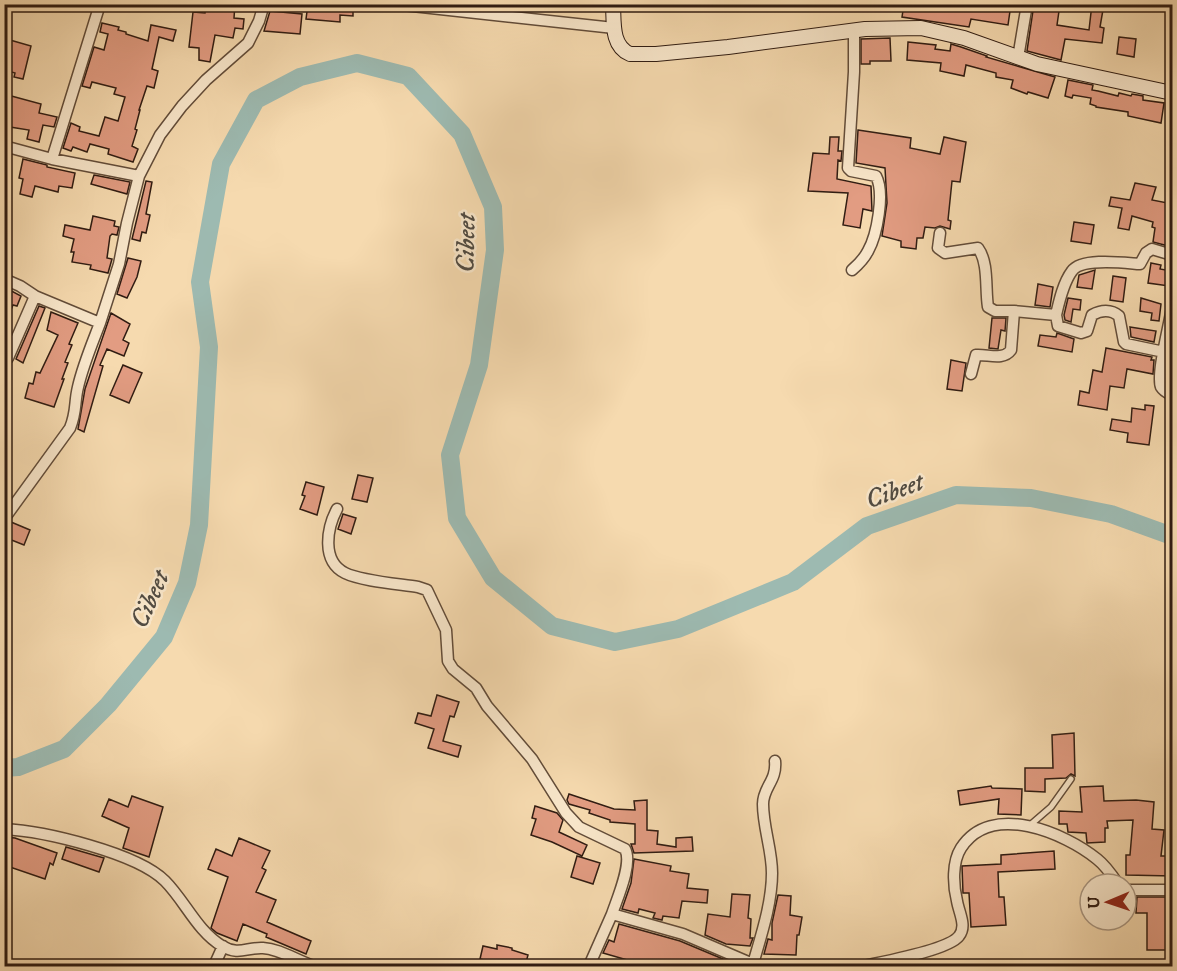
<svg xmlns="http://www.w3.org/2000/svg" width="1177" height="971" viewBox="0 0 1177 971" font-family="'IM FELL DW Pica',serif">
	<style>
		.lines { fill: none; stroke-linecap: round; stroke-linejoin: round }
		.river { stroke: #9dbab1; stroke-width: 18 }
		.building { fill: #e29c82; stroke: #301c12; stroke-width: 1.5 }
		.lane-casing { stroke: #624c39; stroke-width: 8 }
		.street-casing { stroke: #624c39; stroke-width: 13 }
		.secondary-casing { stroke: #301c12; stroke-width: 16 }
		.lane { stroke: #f9e7cb; stroke-width: 5 }
		.street { stroke: #f9e7cb; stroke-width: 10 }
		.secondary { stroke: #f9e7cb; stroke-width: 14 }
		.labels { text-anchor: middle; stroke-width: 5; stroke-linejoin: round; paint-order: stroke }
		.water-label { font-size: 26px; font-style: italic; fill: #514b42; stroke: #f9e7cb }
	</style>
	<rect width="100%" height="100%" fill="#f6daaf"/>
	<filter id="stains"><feTurbulence type="fractalNoise" baseFrequency=".00333" numOctaves="4"/><feColorMatrix values="0 0 0 0 .2 0 0 0 0 .09 0 0 0 0 .02 0 0 0 .5 -.17"/></filter>
	<radialGradient id="worn" r=".72"><stop offset=".6" stop-color="#630" stop-opacity="0"/><stop offset="1" stop-color="#630" stop-opacity=".3"/></radialGradient>
	<g class="lines">
		<!-- river -->
		<path class="river" d="M4 768 18 767 64 749 108 705 164 637 187 583 199 525 209 347 200 282 221 164 256 100 300 77 357 63 408 76 462 134 493 207 495 250 479 365 450 455 457 518 493 578 552 626 615 642 678 629 793 582 867 526 956 495 1031 498 1111 514 1172 536"/>
	</g>
	<!-- building -->
	<path class="building" d="M206 4H235L234 18 244 19 243 29 235 28 233 38 215 35 210 62 199 60V48L189 47 193 12 205 13Z
		M308 4H353V16L340 15V22L306 19Z
		M904 4H971L985 7V4H1011L1008 25 971 19 969 27 902 17Z
		M1034 4H1060L1057 25 1089 30 1092 4H1104L1100 27 1104 28 1102 43 1065 39 1061 60 1027 51Z
		M270 11 302 14 300 34 264 31Z
		M102 23 119 27 118 30 126 32V34L148 41 151 25 176 30 173 41 159 37 152 69 158 71 154 88 147 86 139 110H140L135 129 137 130 132 146 138 149 133 162 108 154 109 149 90 144 87 152 73 147 71 151 63 148 71 123 80 127 79 131 99 136 105 117 118 121 125 97 114 94 116 88 92 82 90 88 82 86 94 47 104 50 108 34 100 32Z
		M1119 37 1136 39 1134 57 1117 54Z
		M890 38 891 61H870V64H861V39Z
		M10 40 31 46 23 79 14 77 15 73 4 70Z
		M908 42 936 45 935 49 950 51 951 44 961 47 987 56 986 57 1055 77 1048 98 1028 92 1027 94 1011 88 1013 80 996 77V73L966 65 964 76 940 71 941 63 907 60Z
		M1068 80 1093 85 1092 90 1098 91 1118 96 1119 93 1131 96 1132 94 1143 96V100L1164 103 1161 123 1128 116V112L1096 107V106L1090 104 1091 98 1073 95 1072 98 1065 96Z
		M4 94 41 104 39 113 57 117 54 127 43 125 39 142 27 139 29 130 4 126Z
		M858 130 911 138 910 148 940 154 944 137 966 142 960 182 952 181 948 220 951 221 950 229 940 226 935 228 925 227 923 238H917L916 249 901 247V241L882 236 887 203 885 168 856 163Z
		M830 137H839L838 151H842L841 161 838 160 837 179 871 186 872 211 863 209 860 228 843 225 848 193 808 191 813 153 829 154Z
		M23 159 47 165V167L75 173 72 188 59 186 58 192 35 186 32 197 20 194 23 179 19 178Z
		M94 175 130 182 127 194 91 184Z
		M146 181 152 182 146 214 150 215 146 233 142 232 140 241 132 239Z
		M1135 183 1156 187 1152 200 1173 204V218H1171L1166 233 1173 234 1172 247 1153 242 1155 228 1152 227 1153 222 1132 216 1129 230 1118 228 1122 208 1109 206 1111 197 1130 200Z
		M93 216 115 221 114 226 119 227 117 235 112 234 110 236 107 258 112 259 108 273 90 269 91 265 72 262 74 252H71L74 239 63 236 65 225 90 230Z
		M1074 222 1094 225 1091 244 1071 241Z
		M128 258 141 261 137 277 127 298 117 294Z
		M1151 263 1161 265 1160 269 1171 271 1169 286 1148 283Z
		M1095 270 1092 289 1077 287 1079 275Z
		M1113 276 1126 278 1123 302 1110 300Z
		M1038 284 1053 287 1050 307 1035 305Z
		M4 287 21 296 17 306 13 305 5 325Z
		M1068 298 1081 300 1080 310 1073 309 1071 322 1065 320 1064 315Z
		M1141 298 1161 304 1159 321 1151 320 1152 313 1140 311Z
		M39 306 45 308 23 363 16 359Z
		M51 312 78 323 69 344 72 345 65 362 68 363 62 379H64L54 407 25 398 29 383 33 384 36 372 40 373 58 335 47 330Z
		M111 313 130 324 123 340 129 343 124 356 107 349 100 365 103 366 84 432 78 429 85 389Z
		M992 318H1006L1005 331 1001 330 998 349 989 348Z
		M1130 327 1156 331 1154 342 1131 337Z
		M1057 333 1074 339 1072 352 1038 346 1040 335 1056 337Z
		M1106 348 1152 357 1151 360H1154L1153 374 1127 369 1124 388 1110 386 1107 410 1078 405 1080 391 1089 393 1093 370 1102 372Z
		M951 360 966 363 962 391 947 389Z
		M123 365 142 373 129 403 110 395Z
		M1145 405 1154 406 1149 445 1127 442 1128 433 1110 430 1112 419 1131 422 1132 408 1145 410Z
		M358 475 373 478 367 502 352 499Z
		M306 482 324 487 317 515 300 509 305 496 302 495Z
		M343 514 356 518 351 534 338 529Z
		M11 522 30 530 24 545 4 537 7 526Z
		M437 695 459 702 454 717 450 716 443 741 461 746 458 757 428 748 434 729 415 723 418 713 431 716Z
		M1074 733 1075 776 1071 774 1066 778 1045 779V792L1025 791V768H1053L1052 735Z
		M991 786 992 788 1022 789 1021 815 998 814 999 799 960 805 958 791Z
		M1103 786 1104 801 1136 800 1154 802 1152 829 1164 830 1161 856H1173V876L1126 875V855H1130L1133 820 1107 821 1108 828H1105V842L1087 843 1086 833 1068 832 1067 824H1059V811L1082 812 1080 787Z
		M569 794 614 809 635 810 634 801 647 800V830L658 831 657 844 676 847V838L692 837 693 851 634 853 631 844H635V824L610 822V820L589 813 590 810 569 804 567 800Z
		M132 796 163 807 149 857 123 848 129 828 102 816 109 799 128 807Z
		M535 806 557 813 563 820 559 832 587 845 582 856 552 842 531 835 536 819 532 818Z
		M4 837 15 838 57 853 53 865 50 863 45 879 4 865Z
		M239 838 270 851 262 868 266 870 256 892 276 900 267 922 311 941 306 954 266 937 267 934 243 924 237 941 217 933 211 928 228 877 208 869 216 849 232 856Z
		M66 847 104 858 99 872 62 859Z
		M1054 851 1055 869 998 872 999 897H1004L1006 925 971 927 969 893H963L962 866 1001 864V855Z
		M577 856 600 863 593 884 571 877Z
		M634 859 671 866 670 871 689 874 687 888 708 890 707 903 682 901 679 918 663 916 662 920 653 918 655 913 639 909 638 913 622 909 631 883Z
		M732 894 750 895 748 918 751 919 750 938H753L750 946 726 944 705 935 708 914 730 917Z
		M778 895 791 896 790 915 802 917 799 935H797L796 955 764 954 768 939 772 940V923Z
		M1137 897H1173V915H1167V950H1147V913H1136Z
		M619 924 680 941 723 959 721 966H648L603 953 609 940 614 942Z
		M497 945 512 948V950L528 955 525 966H494L496 963 480 959 483 946 497 949Z"/>
	<g class="lines">
		<!-- lane casing -->
		<g class="lane-casing">
			<path id="lane" d="M1029 826 1051 807 1071 779"/>
		</g>
		<!-- street casing -->
		<g class="street-casing">
			<path id="street" d="M394 4 614 28
				M1018 58 1027 4
				M4 146 52 159 139 176 160 135 182 106 206 80 248 43 259 21 264 4
				M52 159 100 4
				M940 233 938 248 945 253 978 248C989 263 985 289 988 307L995 311H1014
				M852 270C859 264 864 259 868 251 877 235 885 193 876 176L851 171 848 168 854 72V30
				M4 279 20 286 35 296 100 323 119 264 127 223 139 176
				M1172 307C1170 323 1156 374 1161 387 1164 392 1168 393 1172 395
				M1056 315 1058 326 1081 333 1087 331 1092 315C1101 310 1111 309 1119 316L1124 342 1126 344 1164 352
				M8 358 35 296
				M971 374 976 355C988 354 1003 361 1011 350L1014 311 1056 315C1059 302 1063 283 1072 271 1082 257 1125 263 1140 264L1146 253 1152 249 1172 255
				M337 509C327 528 321 561 345 573 361 581 399 584 418 587L427 590 446 630 448 661 453 669 476 688 487 706 532 759 566 813 579 827 625 849C633 863 617 899 612 914
				M4 519 70 428C77 411 74 403 78 387 83 365 92 344 100 323
				M4 829C44 831 137 853 165 881 185 901 197 931 222 946 239 956 247 947 263 948 281 949 297 961 314 966
				M1126 890H1172
				M214 966 223 946
				M589 966 612 914 683 934 753 964 752 966
				M764 966 753 964C761 936 772 903 772 873 772 850 763 827 763 804 763 787 777 781 775 761
				M864 966C882 962 949 950 959 936 967 926 959 913 957 901 953 885 952 862 961 848 991 801 1065 833 1097 859 1106 866 1112 875 1118 884"/>
		</g>
		<!-- secondary casing -->
		<g class="secondary-casing">
			<path id="secondary" d="M613 4C614 22 611 46 630 54H656L728 47 865 29 921 28 964 38 1037 64 1172 93"/>
		</g>
		<!-- lane -->
		<use href="#lane" class="lane"/>
		<!-- street -->
		<use href="#street" class="street"/>
		<!-- secondary -->
		<use href="#secondary" class="secondary"/>
	</g>
	<g class="labels">
		<!-- water labels -->
		<g class="water-label">
			<text transform="translate(465 243) rotate(-89)" y="9">Cibeet</text>
			<text transform="translate(894 490) rotate(-20)" y="9">Cibeet</text>
			<text transform="translate(149 599) rotate(-66)" y="9">Cibeet</text>
		</g>
	</g>
	<!-- margin -->
	<rect width="1177" height="971" fill="none" stroke="#f6daaf" stroke-width="24"/>
	<rect x="6" y="6" width="1165" height="959" fill="none" stroke="#301c12" stroke-width="3"/>
	<rect x="12" y="12" width="1153" height="947" fill="none" stroke="#301c12" stroke-width="1.5"/>
	<!-- north arrow -->
	<g transform="translate(1108 902) rotate(268)"><circle r="28" fill="#f9e7cb" stroke="#a99681" stroke-width="1.5"/>
	<path d="M0-4.5L10 22L0 15L-10 22Z" fill="#8f2418"/>
	<text y="-9" font-size="16" font-weight="bold" text-anchor="middle" fill="#301c12">U</text>
	</g>
	<rect width="100%" height="100%" filter="url(#stains)"/>
	<rect width="100%" height="100%" fill="url(#worn)"/>
</svg>
